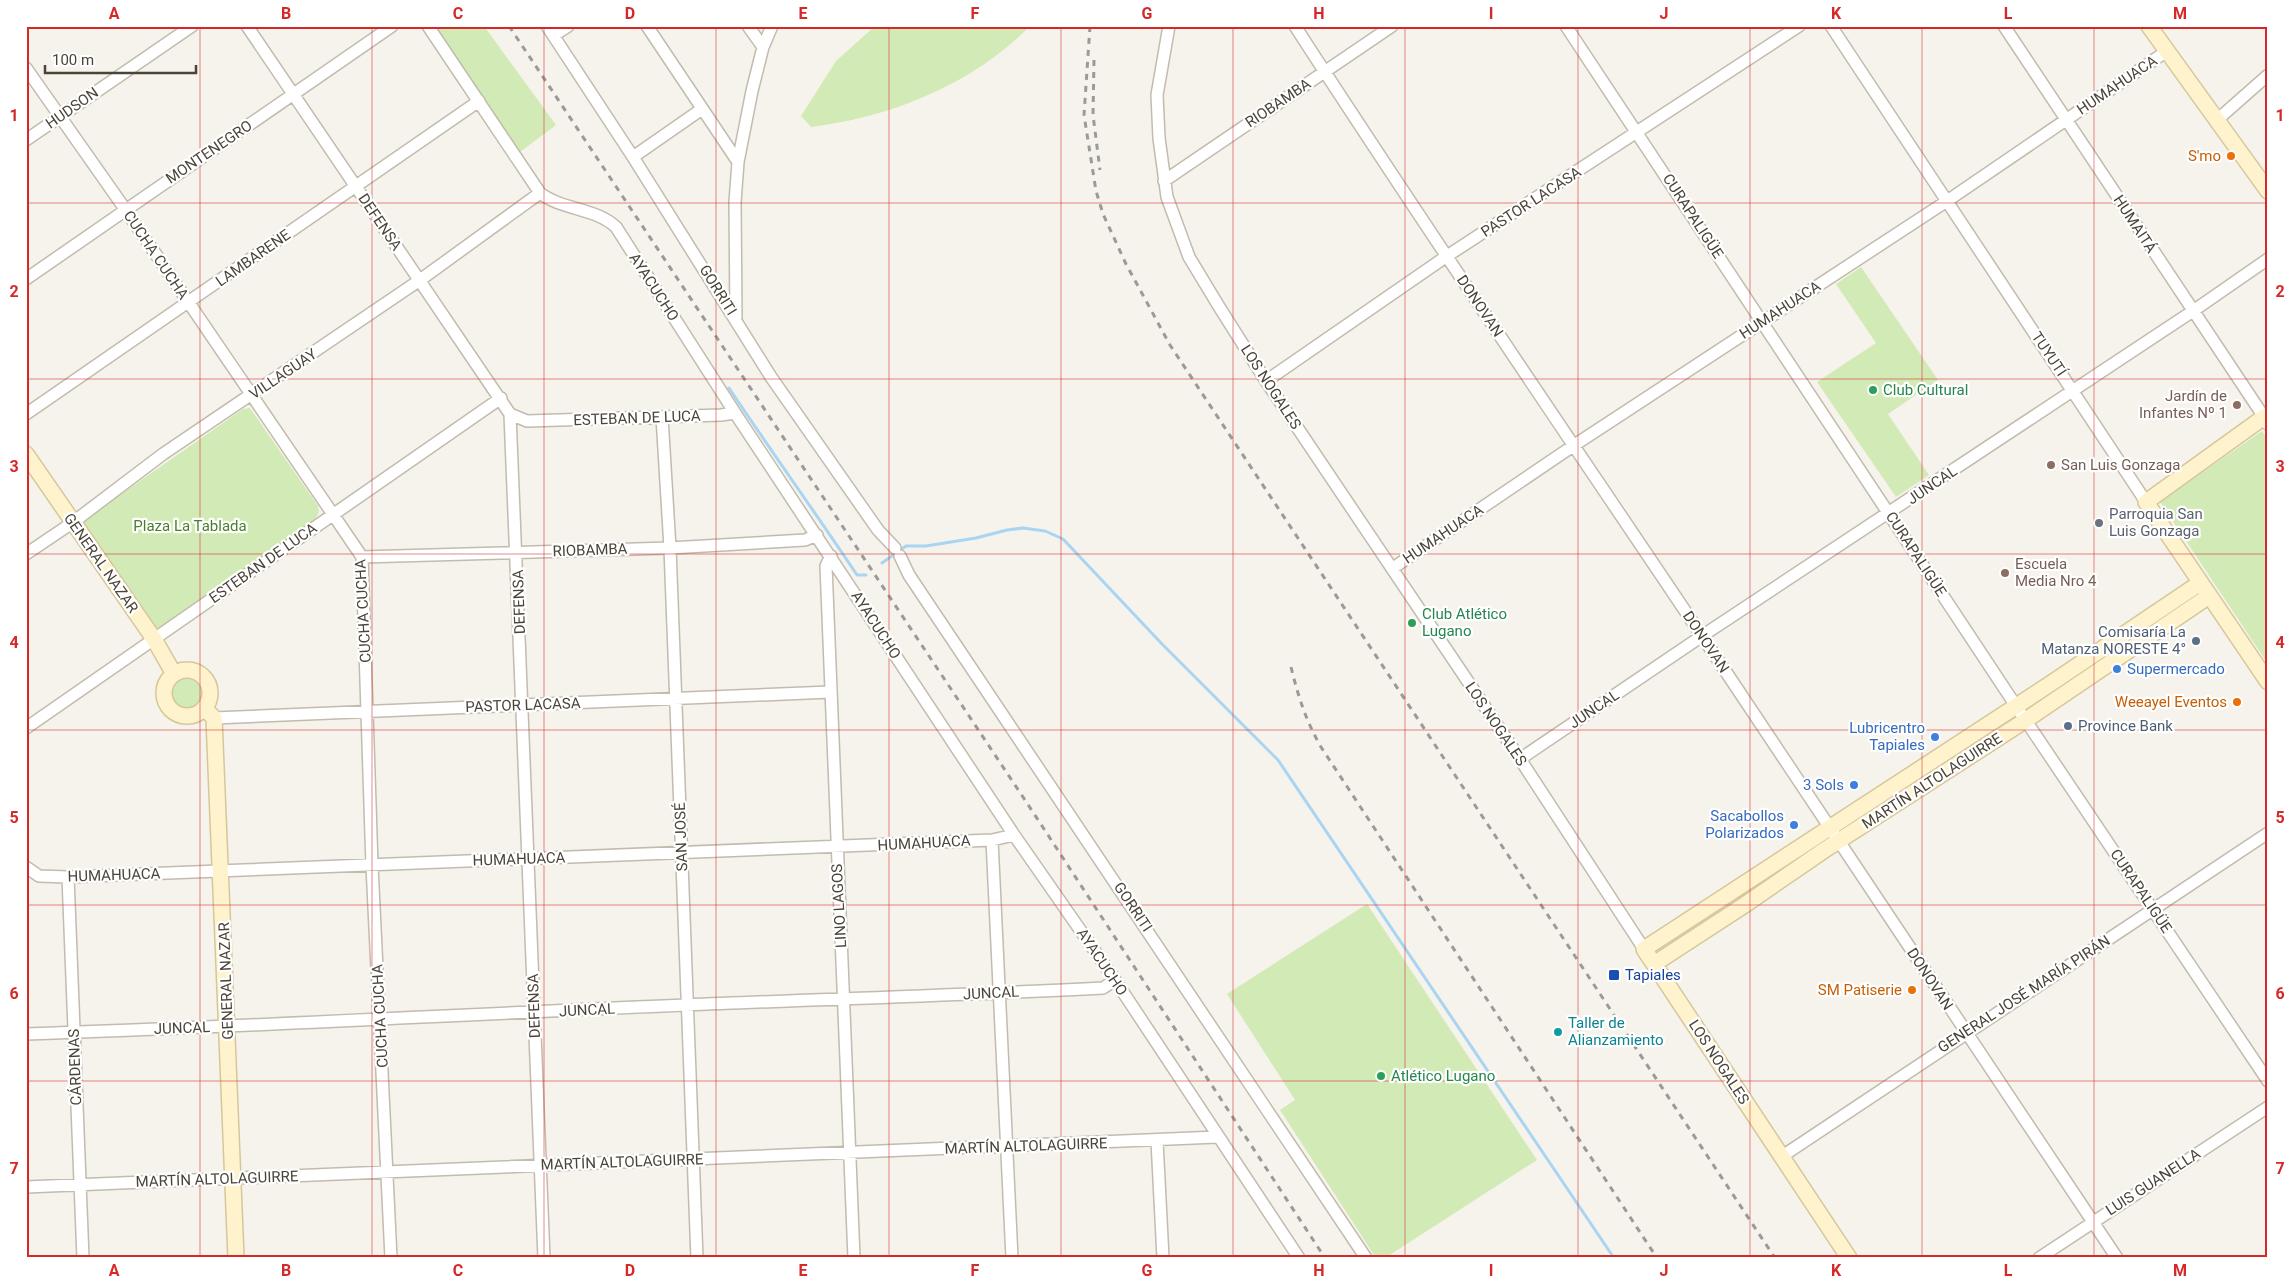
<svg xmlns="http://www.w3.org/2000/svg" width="2294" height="1284" viewBox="0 0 2294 1284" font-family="Roboto,sans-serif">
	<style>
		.green { fill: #d2eab5 }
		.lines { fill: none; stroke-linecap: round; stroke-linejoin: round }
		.stream { stroke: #a9d4f2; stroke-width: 3 }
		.street-casing { stroke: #c2bbae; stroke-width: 14 }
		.secondary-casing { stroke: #d6c79b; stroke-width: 18 }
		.street { stroke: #fff; stroke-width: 11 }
		.secondary { stroke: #fff3cd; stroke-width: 15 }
		.rail { stroke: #9a9a9a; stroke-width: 3; stroke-dasharray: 6 6; stroke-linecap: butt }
		.grid { fill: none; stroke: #d62828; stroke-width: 1; stroke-opacity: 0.55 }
		.food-dot { fill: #e8710a; stroke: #fff; stroke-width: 2 }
		.leisure-dot { fill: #2e9e5b; stroke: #fff; stroke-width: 2 }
		.education-dot { fill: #8d6e63; stroke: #fff; stroke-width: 2 }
		.worship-dot { fill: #6b7280; stroke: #fff; stroke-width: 2 }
		.service-dot { fill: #5c6f8a; stroke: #fff; stroke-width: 2 }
		.shop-dot { fill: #3f7fe0; stroke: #fff; stroke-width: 2 }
		.transit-dot { fill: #1a4fb4; stroke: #fff; stroke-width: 2 }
		.culture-dot { fill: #0f9aa8; stroke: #fff; stroke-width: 2 }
		.labels { text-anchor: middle; stroke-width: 4.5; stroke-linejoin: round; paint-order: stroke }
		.street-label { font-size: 15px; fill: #4b4439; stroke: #fff }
		.food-label { font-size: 15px; fill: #c56008; stroke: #fff; text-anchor: end }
		.leisure-label { font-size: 15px; fill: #27864d; stroke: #fff; text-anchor: start }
		.education-label { font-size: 15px; fill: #785e54; stroke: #fff; text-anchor: start }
		.worship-label { font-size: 15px; fill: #5b616d; stroke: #fff; text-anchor: start }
		.park-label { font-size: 15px; fill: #4a7f2a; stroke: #fff }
		.service-label { font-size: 15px; fill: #4e5e75; stroke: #fff; text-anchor: end }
		.shop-label { font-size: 15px; fill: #366cbe; stroke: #fff; text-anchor: end }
		.transit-label { font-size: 15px; fill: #164399; stroke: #fff; text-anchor: start }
		.culture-label { font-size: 15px; fill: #0d838f; stroke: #fff; text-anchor: start }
		.neatline { fill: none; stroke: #d62828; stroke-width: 2 }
		.grid-label { font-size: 16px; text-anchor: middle; font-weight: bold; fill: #d62828 }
	</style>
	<rect width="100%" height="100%" fill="#f6f3ec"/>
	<!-- green -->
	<path class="green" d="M434 26H484L556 125 520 152Z
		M875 26H1030C972 85 891 117 811 127L801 116 836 61Z
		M1861 267 1938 380 1888 414 1929 475 1896 497 1817 382 1876 343 1836 284Z
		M250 408 318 506 319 512 316 518 159 628 154 627 85 530 84 523 87 518 243 409Z
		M2262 431 2268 440V664L2160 502Z
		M167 693a19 19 0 1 1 38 0a19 19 0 1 1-38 0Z
		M1367 904 1537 1160 1385 1258H1376L1280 1110 1295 1100 1227 994Z"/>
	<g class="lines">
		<!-- stream -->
		<path class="stream" d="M729 388C771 451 815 512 857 575H866
			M882 563 906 546H926L976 538 1007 530 1023 528 1045 531 1063 539 1162 644 1278 760 1614 1258"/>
		<!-- street casing -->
		<g class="street-casing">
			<path id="street" d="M247 26 510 414 544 1258
				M428 26 540 193C562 210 596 208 616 227L735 413 1014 835 1115 980 1299 1258
				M547 26 633 157 771 377 878 530 895 548
				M647 26 738 162
				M748 26 763 47
				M1169 26 1157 95 1159 138 1167 197 1189 257 1218 305 1266 381 1520 759 1644 949
				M1295 26C1428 232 1567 435 1704 639 1842 845 1979 1052 2117 1258
				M1566 26 2016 706 2268 1081
				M1831 26 2146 502
				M2004 26 2264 417
				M554 35 568 26
				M26 68 125 209 362 557 372 866 391 1258
				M2217 120 2268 75
				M26 140 192 26
				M633 157 702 109
				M1164 181 1392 26
				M26 279 392 26
				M736 318 735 202 738 162 752 91 763 47 772 26
				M1266 381 1447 256 1799 26
				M26 414 479 101
				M510 414 527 421 721 415 735 413
				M662 417 670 548 697 1258
				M26 554 72 523 163 454 420 280 540 193
				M831 556 826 566 854 1258
				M900 556 909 575 1366 1258
				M362 557 670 548 805 540 817 535
				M1393 568 1573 446 1947 201 2167 51
				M214 718 830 692
				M26 728 501 398
				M1520 759 1702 636 2193 311 2268 259
				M992 840 1012 1258
				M26 867 39 876 68 877 992 840 1014 835
				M68 877 83 1258
				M26 1034C246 1027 466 1014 686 1005 825 999 964 995 1103 988L1115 980
				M1157 1141 1163 1258
				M1781 1157 2268 833
				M26 1187 1217 1137
				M2039 1258 2268 1107"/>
		</g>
		<!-- secondary casing -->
		<g class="secondary-casing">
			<path id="secondary" d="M2149 26 2268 191
				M2268 422 2264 417 2146 502 2268 682
				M26 454 154 639 174 674
				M164 693a23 23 0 1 1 46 0a23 23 0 1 1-46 0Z
				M204 708 214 718 236 1258
				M1654 964 1743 906 1823 851 2026 720 2209 596
				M1849 1258 1644 949 2047 686 2200 583"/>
		</g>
		<!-- street -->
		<use href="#street" class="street"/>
		<!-- secondary -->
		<use href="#secondary" class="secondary"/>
		<!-- rail -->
		<path class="rail" d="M509 26 1025 800 1325 1258
			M1090 26 1084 115 1096 191 1103 214 1126 264 1170 345 1775 1258
			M1094 60 1093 115 1100 170
			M1291 667C1298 696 1306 721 1321 747L1657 1258"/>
	</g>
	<!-- grid -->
	<path class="grid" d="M200 26V1258M372 26V1258M544 26V1258M716 26V1258M889 26V1258M1061 26V1258M1233 26V1258M1405 26V1258M1578 26V1258M1750 26V1258M1922 26V1258M2094 26V1258M26 203H2268M26 379H2268M26 554H2268M26 730H2268M26 905H2268M26 1081H2268"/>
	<!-- markers -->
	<g class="food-dot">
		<circle cx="2231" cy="156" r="5"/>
		<circle cx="2237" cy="702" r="5"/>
		<circle cx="1912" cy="990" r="5"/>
	</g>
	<g class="leisure-dot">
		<circle cx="1873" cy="390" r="5"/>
		<circle cx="1412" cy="623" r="5"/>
		<circle cx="1381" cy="1076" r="5"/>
	</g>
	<g class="education-dot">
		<circle cx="2237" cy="405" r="5"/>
		<circle cx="2051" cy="465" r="5"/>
		<circle cx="2005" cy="573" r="5"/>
	</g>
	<circle class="worship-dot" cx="2099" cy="523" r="5"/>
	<g class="service-dot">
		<circle cx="2196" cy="641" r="5"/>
		<circle cx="2068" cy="726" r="5"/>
	</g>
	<g class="shop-dot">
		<circle cx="2117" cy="669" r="5"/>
		<circle cx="1935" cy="737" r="5"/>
		<circle cx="1854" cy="785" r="5"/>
		<circle cx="1794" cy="825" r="5"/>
	</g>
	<rect class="transit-dot" x="1608" y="969" width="12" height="12" rx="2.5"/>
	<circle class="culture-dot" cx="1558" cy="1032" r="5"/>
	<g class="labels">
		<!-- street labels -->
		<g class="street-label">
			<text transform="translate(2117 85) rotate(-34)" y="5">HUMAHUACA</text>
			<text transform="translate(1278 103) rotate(-34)" y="5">RIOBAMBA</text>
			<text transform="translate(72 108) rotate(-35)" y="5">HUDSON</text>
			<text transform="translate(209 152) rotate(-34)" y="5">MONTENEGRO</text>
			<text transform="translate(1531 202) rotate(-33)" y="5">PASTOR LACASA</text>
			<text transform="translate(1693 216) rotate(57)" y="5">CURAPALIGÜE</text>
			<text transform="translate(380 222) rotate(56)" y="5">DEFENSA</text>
			<text transform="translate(2135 224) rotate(57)" y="5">HUMAITÁ</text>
			<text transform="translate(156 255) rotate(56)" y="5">CUCHA CUCHA</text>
			<text transform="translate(253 258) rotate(-35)" y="5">LAMBARENE</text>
			<text transform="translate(654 287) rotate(57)" y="5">AYACUCHO</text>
			<text transform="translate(718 290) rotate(58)" y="5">GORRITI</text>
			<text transform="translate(1480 306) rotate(56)" y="5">DONOVAN</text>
			<text transform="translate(1780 310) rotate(-33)" y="5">HUMAHUACA</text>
			<text transform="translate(2049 354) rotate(56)" y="5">TUYUTÍ</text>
			<text transform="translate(283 374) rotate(-34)" y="5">VILLAGUAY</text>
			<text transform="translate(1271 387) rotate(57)" y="5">LOS NOGALES</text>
			<text transform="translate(637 418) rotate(-2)" y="5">ESTEBAN DE LUCA</text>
			<text transform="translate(1932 485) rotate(-34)" y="5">JUNCAL</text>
			<text transform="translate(1443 534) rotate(-34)" y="5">HUMAHUACA</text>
			<text transform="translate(590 550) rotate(-2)" y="5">RIOBAMBA</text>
			<text transform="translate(1916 554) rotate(57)" y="5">CURAPALIGÜE</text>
			<text transform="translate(101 563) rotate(55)" y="5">GENERAL NAZAR</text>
			<text transform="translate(263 563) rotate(-35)" y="5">ESTEBAN DE LUCA</text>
			<text transform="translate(519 602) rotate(-92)" y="5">DEFENSA</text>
			<text transform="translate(363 611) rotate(-93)" y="5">CUCHA CUCHA</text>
			<text transform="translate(876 625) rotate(57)" y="5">AYACUCHO</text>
			<text transform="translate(1706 642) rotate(56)" y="5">DONOVAN</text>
			<text transform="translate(523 705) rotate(-2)" y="5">PASTOR LACASA</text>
			<text transform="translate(1594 709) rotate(-34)" y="5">JUNCAL</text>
			<text transform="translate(1496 724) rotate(56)" y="5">LOS NOGALES</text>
			<text transform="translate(1932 781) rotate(-33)" y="5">MARTÍN ALTOLAGUIRRE</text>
			<text transform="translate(681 837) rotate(-92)" y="5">SAN JOSÉ</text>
			<text transform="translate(924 843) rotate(-3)" y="5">HUMAHUACA</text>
			<text transform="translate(519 859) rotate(-2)" y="5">HUMAHUACA</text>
			<text transform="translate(114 875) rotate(-2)" y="5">HUMAHUACA</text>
			<text transform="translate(2141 891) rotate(56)" y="5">CURAPALIGÜE</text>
			<text transform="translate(839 906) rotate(-93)" y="5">LINO LAGOS</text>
			<text transform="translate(1133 907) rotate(56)" y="5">GORRITI</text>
			<text transform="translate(1102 962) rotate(56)" y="5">AYACUCHO</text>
			<text transform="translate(1930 979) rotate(57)" y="5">DONOVAN</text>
			<text transform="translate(226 981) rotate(-92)" y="5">GENERAL NAZAR</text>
			<text transform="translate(991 993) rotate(-3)" y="5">JUNCAL</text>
			<text transform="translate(2024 994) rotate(-33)" y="5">GENERAL JOSÉ MARÍA PIRÁN</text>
			<text transform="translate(534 1006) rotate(-92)" y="5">DEFENSA</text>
			<text transform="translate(587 1010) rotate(-3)" y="5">JUNCAL</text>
			<text transform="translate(380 1016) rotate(-93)" y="5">CUCHA CUCHA</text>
			<text transform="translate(182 1028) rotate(-2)" y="5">JUNCAL</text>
			<text transform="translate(1719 1062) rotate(57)" y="5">LOS NOGALES</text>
			<text transform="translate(75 1067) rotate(-92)" y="5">CÁRDENAS</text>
			<text transform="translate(1026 1146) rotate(-2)" y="5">MARTÍN ALTOLAGUIRRE</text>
			<text transform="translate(622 1162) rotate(-2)" y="5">MARTÍN ALTOLAGUIRRE</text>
			<text transform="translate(217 1179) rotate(-2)" y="5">MARTÍN ALTOLAGUIRRE</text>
			<text transform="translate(2153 1182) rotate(-33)" y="5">LUIS GUANELLA</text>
		</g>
		<!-- food labels -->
		<g class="food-label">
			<text x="2221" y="161">S'mo</text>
			<text x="2227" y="707">Weeayel Eventos</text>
			<text x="1902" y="995">SM Patiserie</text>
		</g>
		<!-- leisure labels -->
		<g class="leisure-label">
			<text x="1883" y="395">Club Cultural</text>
			<text x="1422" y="619">Club Atlético<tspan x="1422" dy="17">Lugano</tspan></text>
			<text x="1391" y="1081">Atlético Lugano</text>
		</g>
		<!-- education labels -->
		<g class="education-label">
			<text x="2227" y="401" text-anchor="end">Jardín de<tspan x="2227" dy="17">Infantes Nº 1</tspan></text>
			<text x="2061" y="470">San Luis Gonzaga</text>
			<text x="2015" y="569">Escuela<tspan x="2015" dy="17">Media Nro 4</tspan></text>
		</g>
		<!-- worship labels -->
		<g class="worship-label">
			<text x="2109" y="519">Parroquia San<tspan x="2109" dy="17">Luis Gonzaga</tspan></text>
		</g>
		<!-- park labels -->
		<g class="park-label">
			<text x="190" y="531">Plaza La Tablada</text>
		</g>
		<!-- service labels -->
		<g class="service-label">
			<text x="2186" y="637">Comisaría La<tspan x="2186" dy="17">Matanza NORESTE 4°</tspan></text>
			<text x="2078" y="731" text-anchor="start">Province Bank</text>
		</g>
		<!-- shop labels -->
		<g class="shop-label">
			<text x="2127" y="674" text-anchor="start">Supermercado</text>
			<text x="1925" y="733">Lubricentro<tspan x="1925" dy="17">Tapiales</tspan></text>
			<text x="1844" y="790">3 Sols</text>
			<text x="1784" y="821">Sacabollos<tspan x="1784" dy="17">Polarizados</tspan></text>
		</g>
		<!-- transit labels -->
		<g class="transit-label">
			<text x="1625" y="980">Tapiales</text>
		</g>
		<!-- culture labels -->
		<g class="culture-label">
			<text x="1568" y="1028">Taller de<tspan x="1568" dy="17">Alianzamiento</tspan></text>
		</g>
	</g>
	<!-- border -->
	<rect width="2294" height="1284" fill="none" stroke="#ffffff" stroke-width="55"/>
	<!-- scale -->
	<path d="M45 65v8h151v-8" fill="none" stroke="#4b4439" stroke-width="2.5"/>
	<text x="52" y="65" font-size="15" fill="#4b4439" stroke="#ffffff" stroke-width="4" paint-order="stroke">100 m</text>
	<rect x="28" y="28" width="2238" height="1228" class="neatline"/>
	<g class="grid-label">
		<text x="114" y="19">A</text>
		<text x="286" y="19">B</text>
		<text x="458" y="19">C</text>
		<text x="630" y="19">D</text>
		<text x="803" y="19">E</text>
		<text x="975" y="19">F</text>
		<text x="1147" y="19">G</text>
		<text x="1319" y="19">H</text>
		<text x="1491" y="19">I</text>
		<text x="1664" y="19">J</text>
		<text x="1836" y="19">K</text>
		<text x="2008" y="19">L</text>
		<text x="2180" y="19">M</text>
		<text x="14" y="121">1</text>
		<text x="2280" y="121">1</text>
		<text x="14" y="297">2</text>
		<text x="2280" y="297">2</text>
		<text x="14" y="472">3</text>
		<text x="2280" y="472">3</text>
		<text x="14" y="648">4</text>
		<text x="2280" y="648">4</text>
		<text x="14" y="823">5</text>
		<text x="2280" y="823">5</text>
		<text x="14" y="999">6</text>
		<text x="2280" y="999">6</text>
		<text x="14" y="1174">7</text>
		<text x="2280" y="1174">7</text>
		<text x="114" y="1276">A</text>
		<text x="286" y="1276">B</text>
		<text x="458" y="1276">C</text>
		<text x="630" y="1276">D</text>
		<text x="803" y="1276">E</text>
		<text x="975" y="1276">F</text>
		<text x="1147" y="1276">G</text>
		<text x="1319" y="1276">H</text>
		<text x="1491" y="1276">I</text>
		<text x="1664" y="1276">J</text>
		<text x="1836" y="1276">K</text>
		<text x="2008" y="1276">L</text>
		<text x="2180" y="1276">M</text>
	</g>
</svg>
